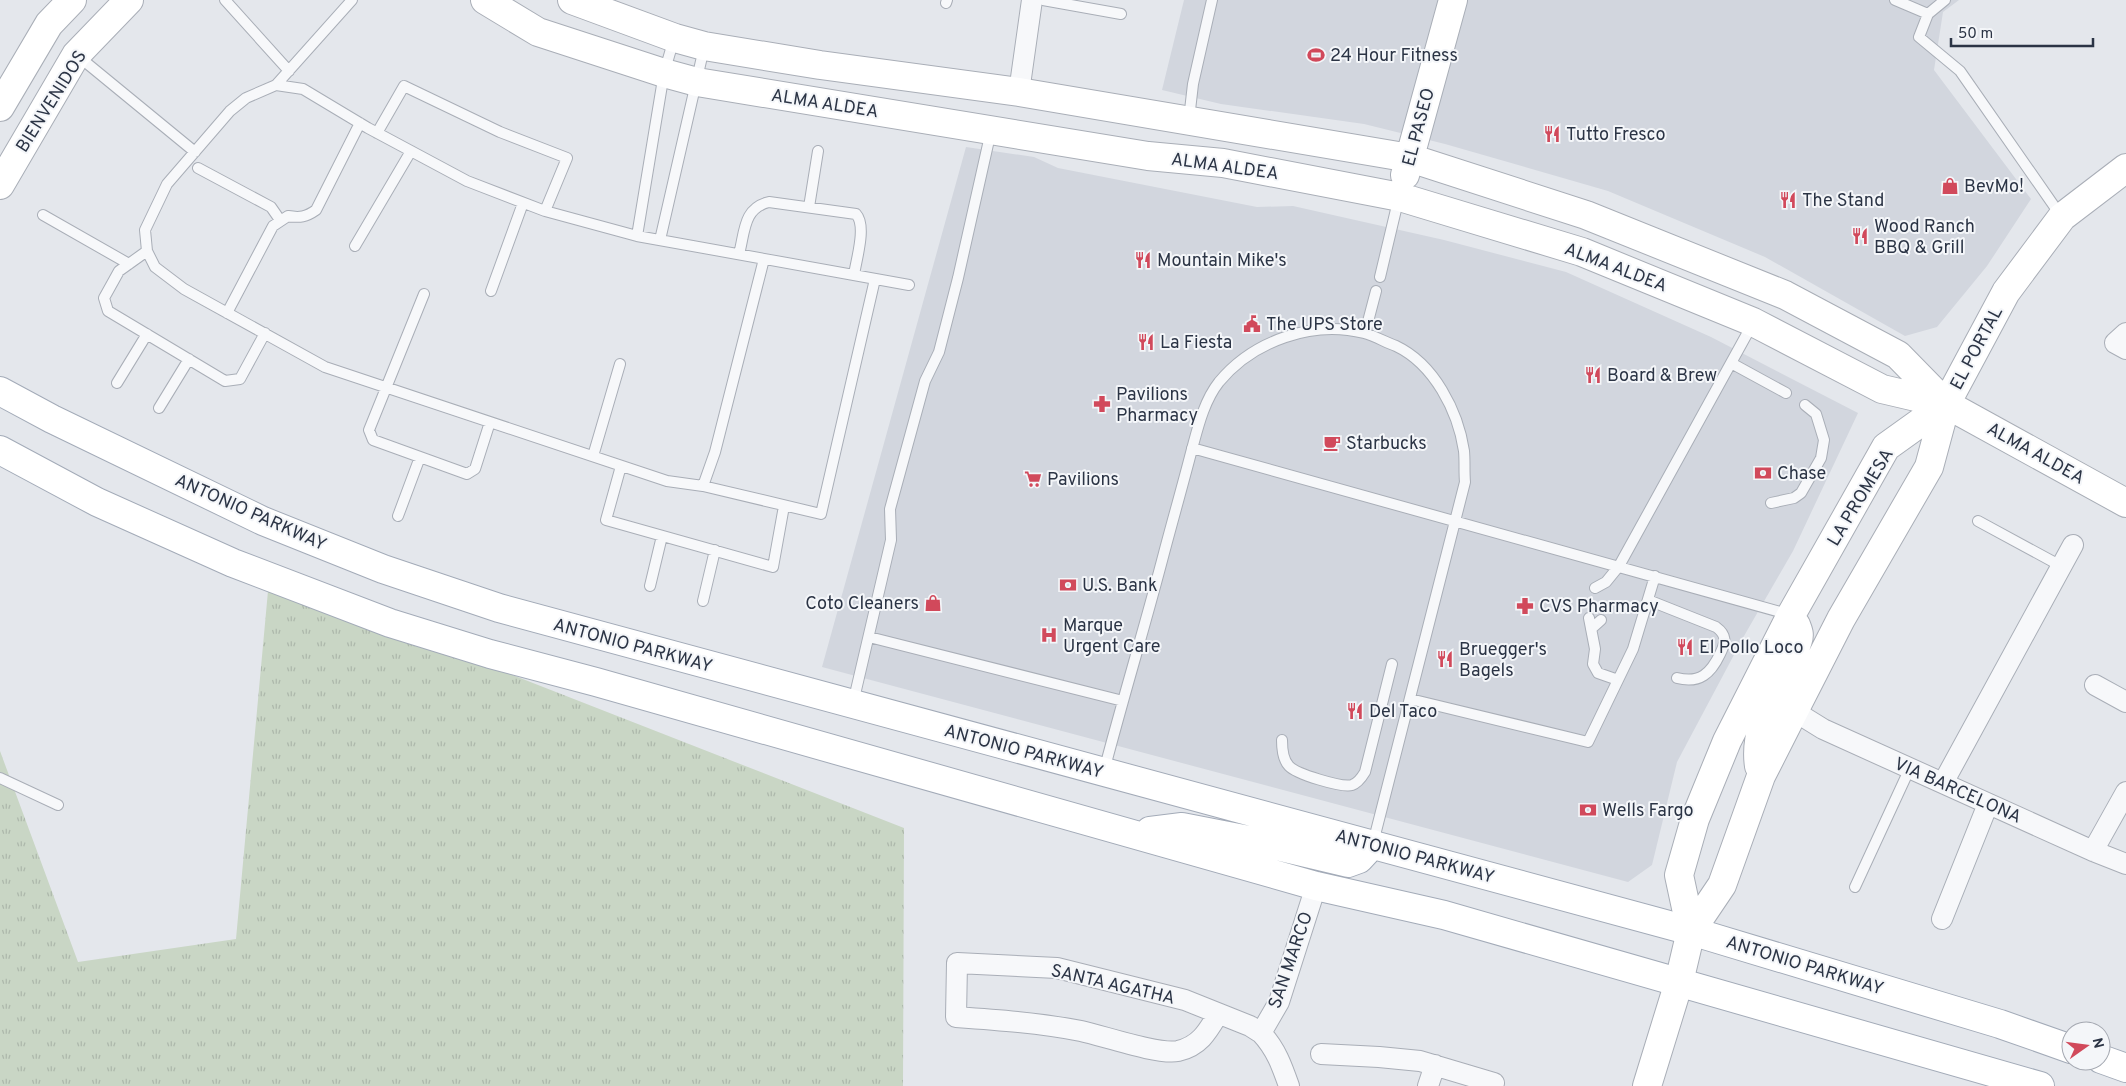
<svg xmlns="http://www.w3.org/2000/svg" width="2126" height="1086" viewBox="0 0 2126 1086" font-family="Overpass,sans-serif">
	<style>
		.built { fill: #d2d6de }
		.grass { fill: url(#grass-tufts) }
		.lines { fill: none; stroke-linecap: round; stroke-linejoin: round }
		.lane-casing { stroke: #a9aeb7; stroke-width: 12 }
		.street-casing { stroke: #a9aeb7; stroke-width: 22 }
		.secondary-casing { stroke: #a9aeb7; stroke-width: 30 }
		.primary-casing { stroke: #a3abb8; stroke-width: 30 }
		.lane { stroke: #f7f8fa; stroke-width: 10 }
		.street { stroke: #f7f8fa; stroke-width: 20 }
		.secondary { stroke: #fff; stroke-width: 28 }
		.primary { stroke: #fff; stroke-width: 28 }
		.labels { text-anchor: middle; stroke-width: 4; stroke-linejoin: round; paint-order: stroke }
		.poi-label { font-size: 18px; fill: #2b3445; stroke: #f4f6f9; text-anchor: start }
		.street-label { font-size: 18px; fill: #2b3445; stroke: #f4f6f9 }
	</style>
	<defs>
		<pattern id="grass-tufts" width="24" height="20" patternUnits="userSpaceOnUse" patternTransform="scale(1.25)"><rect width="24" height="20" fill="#c9d6c5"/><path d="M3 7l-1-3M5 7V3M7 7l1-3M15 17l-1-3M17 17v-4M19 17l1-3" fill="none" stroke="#adb8ab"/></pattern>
	</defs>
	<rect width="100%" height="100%" fill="#e4e7ec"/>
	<!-- built -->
	<path class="built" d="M1184 0H1959L1943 12 1934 70 2031 199 1987 266 1937 327 1905 336 1765 257 1608 191 1445 144 1364 124 1221 104 1162 90Z
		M966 147 1034 157 1058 168 1257 207 1293 206 1444 240 1566 272 1711 337 1858 413 1793 551 1744 636 1677 762 1652 865 1628 882 822 667Z"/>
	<!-- grass -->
	<path class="grass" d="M269 580 904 828 903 1086H0V751L78 962 236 939Z"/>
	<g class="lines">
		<!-- lane casing -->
		<g class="lane-casing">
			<path id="lane" d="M225 0 289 71
				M352 0 276 85 246 98 230 111 167 184 145 230 147 251 155 267 184 289 325 367 667 481 703 486 821 514 875 279
				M1043 0 1121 14
				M1895 0 1928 14
				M1945 0 1928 14 1919 37 1960 71 2061 216
				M946 3 947 0
				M78 56 195 152
				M276 85 303 89 368 128 467 181 545 211 637 236 909 285
				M1189 119 1193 84 1212 0
				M377 133 404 86 500 132 567 158 545 211
				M198 168 271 207 280 220
				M809 207 818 151
				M43 215 129 264
				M637 236 664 73 674 39
				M660 240 704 48
				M355 246 411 151
				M147 251 119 271 104 298 108 311 225 381 240 379 265 333
				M739 254C745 232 743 208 769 202L856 214C867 226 856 260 854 275
				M1380 277 1399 197
				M491 291 523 203
				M424 294 369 430 373 440 467 474 475 469 490 422
				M227 313 273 226 288 216C300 218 306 217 316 210L360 123
				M1365 333 1376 291
				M1731 363 1786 393
				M117 383 147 334
				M159 408 189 359
				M1192 448 1791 615
				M593 456 620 364
				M621 466 606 520 773 567 784 506
				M703 486 715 452 764 259
				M1771 503 1794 498 1801 493 1821 458 1824 440 1816 414 1805 405
				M398 516 420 457
				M1978 521 2061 566
				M650 586 662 536
				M1595 588 1606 582 1619 566 1753 323
				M1648 600 1716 627C1727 635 1726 642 1720 654 1711 673 1700 684 1677 678
				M703 601 715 550
				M1589 618 1595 649 1593 664 1598 673 1618 680
				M1591 629 1601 620
				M869 637 1123 701
				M1410 699 1588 742 1633 649 1655 576
				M853 703 891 540 890 509 925 381 939 352 958 278 991 131
				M1282 740C1282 748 1283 760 1289 766 1296 774 1342 788 1352 785 1358 783 1362 777 1365 772L1392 664
				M1104 771C1123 698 1145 626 1164 553 1173 519 1183 484 1192 449 1198 427 1204 401 1219 382 1253 341 1312 320 1364 333 1375 336 1385 342 1396 346 1434 364 1458 411 1464 451 1465 461 1464 472 1465 482L1373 843
				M0 778 58 805
				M1855 887 1910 768"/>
		</g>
		<!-- street casing -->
		<g class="street-casing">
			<path id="street" d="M1019 92 1032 0
				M2126 333 2115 343 2126 349
				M2095 685 2126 702
				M1794 711 1823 729 2093 851 2126 864
				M1943 783 2073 545
				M2093 851 2126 792
				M1942 919 1988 804
				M1218 1014C1208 1031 1200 1046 1178 1051 1158 1055 1104 1036 1081 1031 1040 1023 998 1020 956 1017L957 963 1057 968 1185 1000 1250 1026 1261 1033
				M1321 1054 1379 1057 1420 1061 1494 1083 1493 1086
				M1289 1086C1282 1066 1276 1049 1261 1033L1279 1002 1316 886
				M1428 1086 1435 1065"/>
		</g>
		<!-- secondary casing -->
		<g class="secondary-casing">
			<path id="secondary" d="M485 0 538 32 664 73 697 82 1148 156 1223 163 1400 197 1582 252 1753 322 1882 389 1946 404 2126 503
				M572 0 675 38 704 46 820 65 1019 92 1410 158 1586 215 1785 295 1898 355 1946 404
				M0 107 49 24 72 0
				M1405 175 1453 0
				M0 185 76 55 129 0
				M1759 766C1752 721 1786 682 1798 640 1800 634 1798 630 1796 625
				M1691 931 1679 875 1695 819 1727 741 1791 615 1886 447 1946 404
				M1647 1086 1679 982 1691 931 1722 885 1761 776 1794 711 1841 619 1929 467 1946 404 2006 292 2062 217 2126 168"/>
		</g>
		<!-- primary casing -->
		<g class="primary-casing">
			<path id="primary" d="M0 391 52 419 263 521 383 569 499 608 1691 931 2000 1024 2071 1049
				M0 450 97 502 233 563 390 623 490 654 596 682 1316 886 1444 915 2040 1086
				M1150 831 1182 827 1264 843 1348 863 1359 859 1373 844
				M2101 1059 2126 1068"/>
		</g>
		<!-- lane -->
		<use href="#lane" class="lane"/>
		<!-- street -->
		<use href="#street" class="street"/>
		<!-- secondary -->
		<use href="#secondary" class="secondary"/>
		<!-- primary -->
		<use href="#primary" class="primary"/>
	</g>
	<!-- icons -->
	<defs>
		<g id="stadium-bare" transform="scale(1.35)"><path d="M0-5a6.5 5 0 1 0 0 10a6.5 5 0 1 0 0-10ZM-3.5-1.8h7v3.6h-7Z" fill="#d1495b" stroke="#f4f6f9" stroke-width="2.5" paint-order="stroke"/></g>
		<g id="restaurant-bare" transform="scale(1.35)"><path d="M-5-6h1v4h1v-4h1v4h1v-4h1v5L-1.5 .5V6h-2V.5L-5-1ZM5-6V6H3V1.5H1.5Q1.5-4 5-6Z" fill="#d1495b" stroke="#f4f6f9" stroke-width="2.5" paint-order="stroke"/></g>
		<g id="shop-bare" transform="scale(1.35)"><path d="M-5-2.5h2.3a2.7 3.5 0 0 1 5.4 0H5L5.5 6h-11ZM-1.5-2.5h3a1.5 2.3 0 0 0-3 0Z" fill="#d1495b" stroke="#f4f6f9" stroke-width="2.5" paint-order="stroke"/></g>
		<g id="civic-bare" transform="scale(1.35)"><path d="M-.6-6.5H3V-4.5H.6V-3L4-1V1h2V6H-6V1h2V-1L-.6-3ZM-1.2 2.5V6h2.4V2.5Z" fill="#d1495b" stroke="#f4f6f9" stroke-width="2.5" paint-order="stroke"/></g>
		<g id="pharmacy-bare" transform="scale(1.35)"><path d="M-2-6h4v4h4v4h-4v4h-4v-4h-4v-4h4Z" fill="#d1495b" stroke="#f4f6f9" stroke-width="2.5" paint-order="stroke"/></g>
		<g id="cafe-bare" transform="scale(1.35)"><path d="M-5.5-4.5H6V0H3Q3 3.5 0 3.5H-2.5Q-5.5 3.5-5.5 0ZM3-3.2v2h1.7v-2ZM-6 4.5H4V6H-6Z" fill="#d1495b" stroke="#f4f6f9" stroke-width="2.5" paint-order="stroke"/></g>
		<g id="bank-bare" transform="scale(1.35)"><path d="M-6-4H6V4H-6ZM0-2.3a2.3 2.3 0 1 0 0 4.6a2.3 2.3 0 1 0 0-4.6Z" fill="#d1495b" stroke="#f4f6f9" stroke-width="2.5" paint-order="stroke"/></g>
		<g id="supermarket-bare" transform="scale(1.35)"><path d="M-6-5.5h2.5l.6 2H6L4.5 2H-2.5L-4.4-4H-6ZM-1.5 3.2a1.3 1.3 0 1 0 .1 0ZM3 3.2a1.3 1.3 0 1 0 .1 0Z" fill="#d1495b" stroke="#f4f6f9" stroke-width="2.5" paint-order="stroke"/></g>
		<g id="hospital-bare" transform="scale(1.35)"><path d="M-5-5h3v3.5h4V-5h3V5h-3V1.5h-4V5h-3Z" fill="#d1495b" stroke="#f4f6f9" stroke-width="2.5" paint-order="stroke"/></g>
	</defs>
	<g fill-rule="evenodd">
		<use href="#stadium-bare" x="1316" y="55"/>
		<use href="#restaurant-bare" x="1552" y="134"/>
		<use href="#shop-bare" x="1950" y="186"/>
		<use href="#restaurant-bare" x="1788" y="200"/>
		<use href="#restaurant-bare" x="1860" y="236"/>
		<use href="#restaurant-bare" x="1143" y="260"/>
		<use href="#civic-bare" x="1252" y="324"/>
		<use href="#restaurant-bare" x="1146" y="342"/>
		<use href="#restaurant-bare" x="1593" y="375"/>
		<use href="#pharmacy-bare" x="1102" y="404"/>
		<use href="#cafe-bare" x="1332" y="443"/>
		<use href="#bank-bare" x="1763" y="473"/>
		<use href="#supermarket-bare" x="1033" y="479"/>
		<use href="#bank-bare" x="1068" y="585"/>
		<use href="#shop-bare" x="933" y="603"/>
		<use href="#pharmacy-bare" x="1525" y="606"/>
		<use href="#hospital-bare" x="1049" y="635"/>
		<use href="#restaurant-bare" x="1685" y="647"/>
		<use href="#restaurant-bare" x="1445" y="659"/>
		<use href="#restaurant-bare" x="1355" y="711"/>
		<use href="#bank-bare" x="1588" y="810"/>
	</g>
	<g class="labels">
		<!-- poi labels -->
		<g class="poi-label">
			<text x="1330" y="61">24 Hour Fitness</text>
			<text x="1566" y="140">Tutto Fresco</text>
			<text x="1964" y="192">BevMo!</text>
			<text x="1802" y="206">The Stand</text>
			<text x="1874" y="232">Wood Ranch<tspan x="1874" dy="21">BBQ &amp; Grill</tspan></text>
			<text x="1157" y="266">Mountain Mike's</text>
			<text x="1266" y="330">The UPS Store</text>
			<text x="1160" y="348">La Fiesta</text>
			<text x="1607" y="381">Board &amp; Brew</text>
			<text x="1116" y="400">Pavilions<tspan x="1116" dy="21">Pharmacy</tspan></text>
			<text x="1346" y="449">Starbucks</text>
			<text x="1777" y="479">Chase</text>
			<text x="1047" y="485">Pavilions</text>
			<text x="1082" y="591">U.S. Bank</text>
			<text x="919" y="609" text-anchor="end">Coto Cleaners</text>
			<text x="1539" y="612">CVS Pharmacy</text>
			<text x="1063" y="631">Marque<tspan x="1063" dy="21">Urgent Care</tspan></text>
			<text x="1699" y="653">El Pollo Loco</text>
			<text x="1459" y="655">Bruegger's<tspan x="1459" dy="21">Bagels</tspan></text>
			<text x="1369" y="717">Del Taco</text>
			<text x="1602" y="816">Wells Fargo</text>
		</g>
		<!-- street labels -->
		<g class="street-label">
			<text transform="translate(51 101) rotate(-58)" y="6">BIENVENIDOS</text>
			<text transform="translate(825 103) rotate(9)" y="6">ALMA ALDEA</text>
			<text transform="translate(1418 127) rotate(-75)" y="6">EL PASEO</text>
			<text transform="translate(1225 166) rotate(8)" y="6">ALMA ALDEA</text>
			<text transform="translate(1616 267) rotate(21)" y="6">ALMA ALDEA</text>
			<text transform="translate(1976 348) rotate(-62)" y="6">EL PORTAL</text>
			<text transform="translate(2036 453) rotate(29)" y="6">ALMA ALDEA</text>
			<text transform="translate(1860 497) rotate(-59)" y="6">LA PROMESA</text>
			<text transform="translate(251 512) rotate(24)" y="6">ANTONIO PARKWAY</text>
			<text transform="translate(633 645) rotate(15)" y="6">ANTONIO PARKWAY</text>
			<text transform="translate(1024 751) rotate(15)" y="6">ANTONIO PARKWAY</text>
			<text transform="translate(1958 790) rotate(24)" y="6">VIA BARCELONA</text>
			<text transform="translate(1415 856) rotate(15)" y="6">ANTONIO PARKWAY</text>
			<text transform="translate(1290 960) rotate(-71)" y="6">SAN MARCO</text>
			<text transform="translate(1805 965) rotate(17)" y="6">ANTONIO PARKWAY</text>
			<text transform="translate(1113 984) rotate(13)" y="6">SANTA AGATHA</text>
		</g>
	</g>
	<!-- north arrow -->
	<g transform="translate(2086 1046) rotate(76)"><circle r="24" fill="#f4f6f9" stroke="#a4a8b1"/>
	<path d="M0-4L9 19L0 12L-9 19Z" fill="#d1495b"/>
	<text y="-8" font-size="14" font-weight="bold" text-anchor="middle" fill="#2b3445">N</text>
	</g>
	<!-- scale -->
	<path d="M1951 38v8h142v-8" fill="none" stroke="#2b3445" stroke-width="2.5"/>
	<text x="1958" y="38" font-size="15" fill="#2b3445" stroke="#f4f6f9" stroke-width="4" paint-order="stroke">50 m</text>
</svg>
